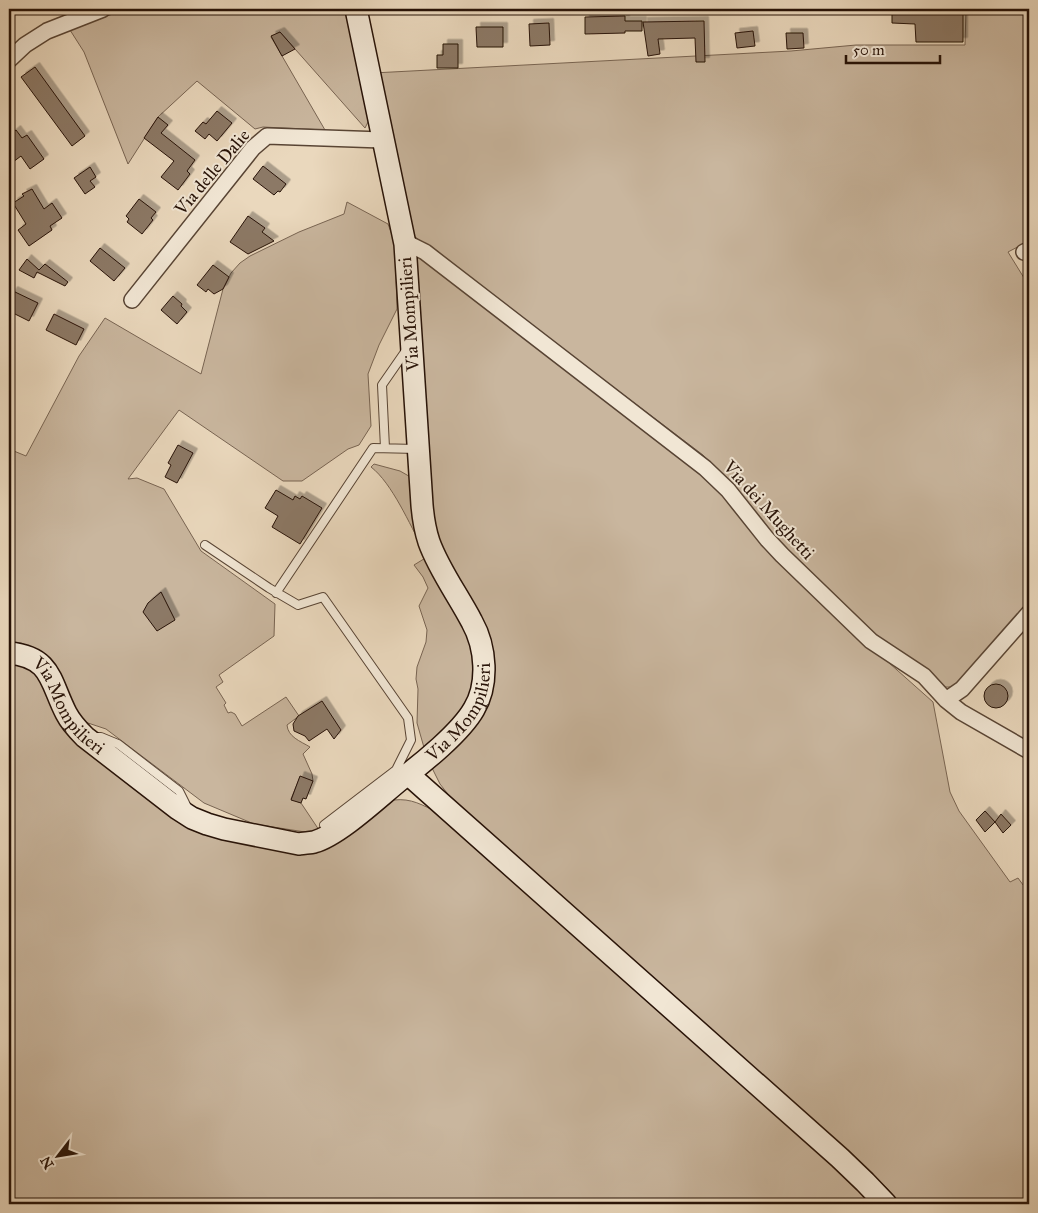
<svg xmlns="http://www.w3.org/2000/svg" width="1038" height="1213" viewBox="0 0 1038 1213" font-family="'IM FELL Great Primer',serif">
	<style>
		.green { fill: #c9b69e; stroke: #786452 }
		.building { fill: #8c7966; stroke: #271207; filter: url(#shadow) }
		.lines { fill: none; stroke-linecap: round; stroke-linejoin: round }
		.lane-casing { stroke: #584434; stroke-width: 10 }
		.street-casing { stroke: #584434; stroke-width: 18 }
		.secondary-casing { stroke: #271207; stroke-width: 24 }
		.lane { stroke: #f1e6d4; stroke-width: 8 }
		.street { stroke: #f1e6d4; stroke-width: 15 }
		.secondary { stroke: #f1e6d4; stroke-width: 21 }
		.labels { text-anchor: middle; stroke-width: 4; stroke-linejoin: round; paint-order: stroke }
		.street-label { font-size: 18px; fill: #271207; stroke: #f1e6d4 }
	</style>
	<defs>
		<filter id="shadow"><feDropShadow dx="4.5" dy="-4.5" stdDeviation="0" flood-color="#0004"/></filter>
	</defs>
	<rect width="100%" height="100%" fill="#ead8bd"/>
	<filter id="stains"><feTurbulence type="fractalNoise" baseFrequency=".004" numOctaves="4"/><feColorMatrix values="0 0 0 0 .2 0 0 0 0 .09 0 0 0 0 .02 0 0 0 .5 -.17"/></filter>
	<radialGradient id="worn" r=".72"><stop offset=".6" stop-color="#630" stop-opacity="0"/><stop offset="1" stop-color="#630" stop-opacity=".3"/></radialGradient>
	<!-- green -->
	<path class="green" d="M126 9H347L369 120 365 128 280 32 271 37 325 130 263 127 255 129 197 81 158 117 128 164 84 52 70 30Z
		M966 9H1029V241L1008 252 1029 286V605L962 682 953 687H945L877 637 777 543 734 488 703 455 406 230 373 73 791 51 856 45H965Z
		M347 202 388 224 395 243 397 309 379 345 368 374 371 426 359 445 348 449 302 481H283L179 410 128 479 137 478 164 489 201 551 275 604 274 636 219 675 223 682 216 687 226 703 224 705 228 713 231 712 235 714 242 726 286 697 299 716 287 725C288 737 300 741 310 747L303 754 312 774 313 781 300 777 291 799 301 803 321 833 305 832 254 824 204 803 106 729 85 722 77 718 35 649 21 643H9V449L26 456 79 356 105 318 201 374 223 289 231 273 240 263 250 256 299 232 344 214Z
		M414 254 423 256 703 474 870 646 933 702 950 792 959 811 1010 882 1018 878 1029 893V1204H901L886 1187 451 798 440 784 430 764 490 680 435 544Z
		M374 464 400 471 414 479 423 549C410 525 392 483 371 467Z
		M427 557 474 644 475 696 425 751 417 723 418 689 416 679 417 667 426 642 427 630 419 606 428 588 423 577 414 565Z
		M9 660 24 662 48 684 174 813 291 848 394 800C411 798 423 805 438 813L834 1165 874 1204H9Z"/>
	<!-- building -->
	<path class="building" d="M892 9H963V42H916L915 24 892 23Z
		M625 16V21H642V31H625V33L585 34V17Z
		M704 21 705 62H696L695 38 658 39 660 54 648 56 643 22Z
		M549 23 550 45 530 46 529 24Z
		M476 27H503V47H477Z
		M753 31 755 46 737 48 735 33Z
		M280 32 295 49 282 56 271 36Z
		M786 33H803L804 48 787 49Z
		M443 44H458V68H437V55H443Z
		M35 67 85 136 72 146 21 77Z
		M217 111 232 123 217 141 209 134 205 139 195 131 203 122 206 124Z
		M158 117 168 125 161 133 195 160 187 171 190 174 178 190 161 177 174 161 144 138Z
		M16 130 22 138 27 135 44 159 30 169 21 156 9 165V136Z
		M263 166 286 184 280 192 278 191 274 195 253 179Z
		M90 167 96 177 90 181 95 187 85 194 74 178Z
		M32 189 44 209 52 203 62 218 50 226 52 230 29 246 18 230 26 224 13 203 24 196 22 194Z
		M139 199 156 212 151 218 153 220 142 234 127 222 129 219 126 216Z
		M248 216 265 228 262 232 274 241 248 254 230 242Z
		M100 248 125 268 114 281 90 261Z
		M27 259 39 270 45 264 68 282 65 286 37 272 34 278 19 270Z
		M213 265 229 277 223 289 214 294 208 289 206 292 197 285Z
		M13 291 38 303 29 321 9 311V299Z
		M173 296 182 304 181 306 187 312 177 324 161 310Z
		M54 314 84 329 76 345 46 330Z
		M178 445 193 453 177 483 165 477 171 465 168 463Z
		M276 490 293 500 295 496 300 499 302 496 322 508 300 544 272 527 278 516 265 508Z
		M161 592 175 620 157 631 143 612 148 603Z
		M984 696a12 12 0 1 1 24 0a12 12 0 1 1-24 0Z
		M322 701 341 730 334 739 327 729 309 741 305 736 294 731 293 724 298 716Z
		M300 776 313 781 306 799 303 798 301 803 291 800Z
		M985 811 995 822 985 832 976 820Z
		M1001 814 1011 825 1003 833 995 822Z"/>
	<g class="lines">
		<!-- lane casing -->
		<g class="lane-casing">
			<path id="lane" d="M385 448 382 385 407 349
				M205 545 269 588 298 605 323 597 408 718 411 740 396 770 324 825
				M276 593 373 448 417 449
				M96 737H101L118 744 179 791 188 809"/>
		</g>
		<!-- street casing -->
		<g class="street-casing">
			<path id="street" d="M9 60 25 45 47 31 103 9
				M405 244 411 245 425 252 705 468 728 490 767 539 782 555 871 641 924 676 946 700 961 712 1029 751
				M1024 252 1029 250
				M132 300 253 148 267 136 382 140
				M946 700 962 689 1029 613"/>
		</g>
		<!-- secondary casing -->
		<g class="secondary-casing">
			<g id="secondary">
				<path id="s1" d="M9 653C52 657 50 682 66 713 71 723 78 730 85 737L178 809 192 818 207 824 224 829 299 844C304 843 310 843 314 842 339 835 379 797 400 780 422 764 461 732 474 709 489 684 486 647 472 622 458 595 439 570 429 542 425 530 423 517 422 505L405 244 356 9"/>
				<path d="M408 774 840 1158 865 1182 886 1204"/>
			</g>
		</g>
		<!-- lane -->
		<use href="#lane" class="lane"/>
		<!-- street -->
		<use href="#street" class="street"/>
		<!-- secondary -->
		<use href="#secondary" class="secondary"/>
	</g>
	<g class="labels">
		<!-- street labels -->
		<g class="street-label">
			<text transform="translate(212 172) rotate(-50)" y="6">Via delle Dalie</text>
			<text transform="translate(409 314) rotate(-94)" y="6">Via Mompilieri</text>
			<text transform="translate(769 510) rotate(48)" y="6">Via dei Mughetti</text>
			<text dy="6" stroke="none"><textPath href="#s1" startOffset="85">Via Mompilieri</textPath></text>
			<text dy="6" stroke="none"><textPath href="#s1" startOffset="580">Via Mompilieri</textPath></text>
		</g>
	</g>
	<!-- margin -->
	<rect width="1038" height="1213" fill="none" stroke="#ead8bd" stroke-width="30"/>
	<rect x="10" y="10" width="1018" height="1193" fill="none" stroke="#271207" stroke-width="2.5"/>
	<rect x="15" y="15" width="1008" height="1183" fill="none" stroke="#271207"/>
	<!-- north arrow -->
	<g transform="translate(58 1156) rotate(239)" stroke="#f1e6d4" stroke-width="4" paint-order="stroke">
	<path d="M0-4L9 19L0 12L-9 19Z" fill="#271207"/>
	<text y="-8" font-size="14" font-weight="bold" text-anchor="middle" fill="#271207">N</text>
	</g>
	<!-- scale -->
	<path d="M846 55v8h94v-8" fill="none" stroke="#271207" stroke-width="2.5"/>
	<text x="853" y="55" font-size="15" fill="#271207" stroke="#f1e6d4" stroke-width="4" paint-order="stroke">50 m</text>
	<rect width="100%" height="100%" filter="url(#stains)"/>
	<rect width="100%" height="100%" fill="url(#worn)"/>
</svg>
